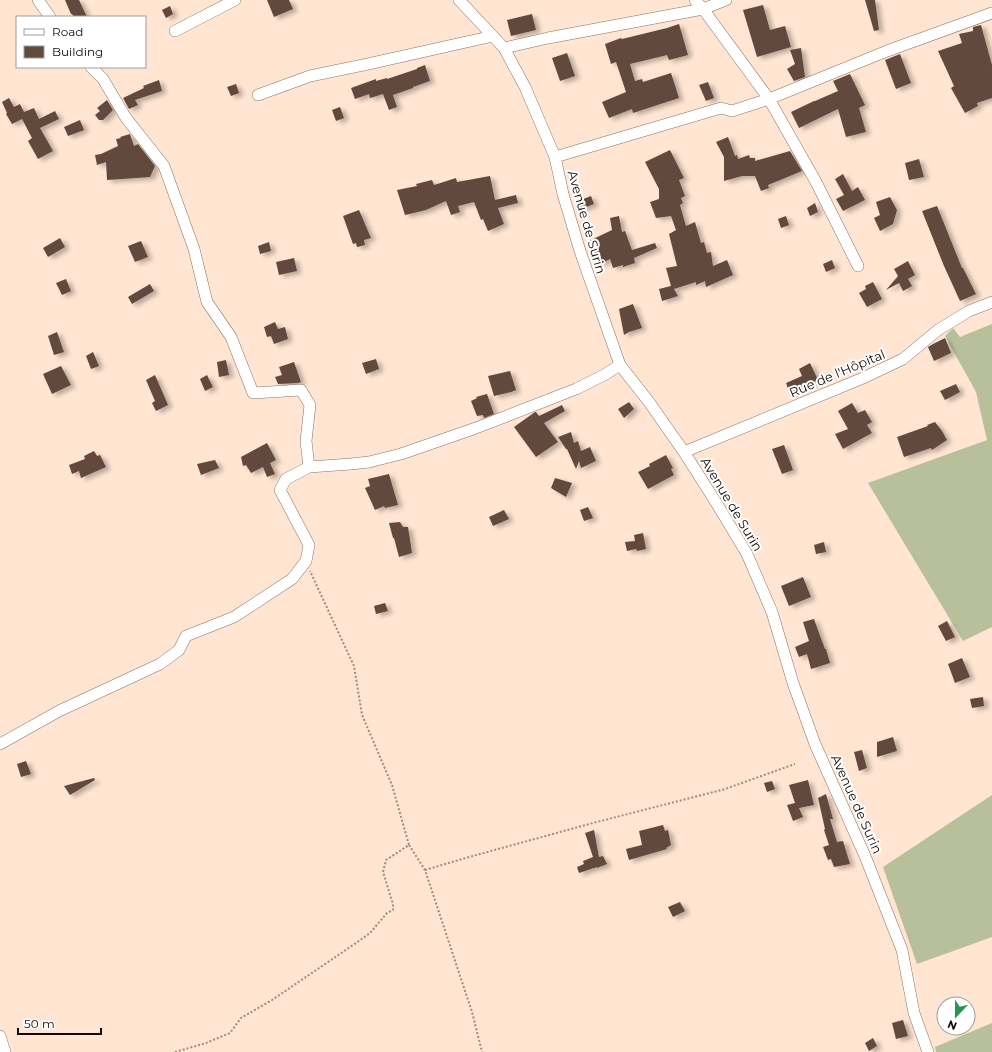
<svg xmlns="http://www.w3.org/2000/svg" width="992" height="1052" viewBox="0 0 992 1052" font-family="Montserrat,sans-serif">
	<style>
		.forest { fill: #b8bf9b }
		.building { fill: #624a3d; filter: url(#shadow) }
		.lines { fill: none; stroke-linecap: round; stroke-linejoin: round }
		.minor-casing { stroke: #8a7362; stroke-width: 12 }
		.path { stroke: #9e8c7e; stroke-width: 2; stroke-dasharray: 2 2; stroke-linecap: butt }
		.minor { stroke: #fff; stroke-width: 11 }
		.labels { text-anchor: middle; stroke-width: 4; stroke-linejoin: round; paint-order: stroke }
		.street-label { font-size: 13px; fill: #120a05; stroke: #fff }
	</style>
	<defs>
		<filter id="shadow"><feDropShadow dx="4.5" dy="2.5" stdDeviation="2" flood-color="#0004"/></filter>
	</defs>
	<rect width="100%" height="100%" fill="#ffe5d2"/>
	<!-- forest -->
	<path class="forest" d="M992 324V627L963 641 868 483 987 440 976 392 945 336 953 328 960 337Z
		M992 795V937L917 964 883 867Z
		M992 1023V1052H936L935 1047Z"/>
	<!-- building -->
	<path class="building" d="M65 0H79L87 17H74L72 14H71Z
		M267 0H289L293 9 274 17Z
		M865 0H875L879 30 874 31Z
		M763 5 770 30 785 26 791 47 757 57 743 10Z
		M170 6 173 14 166 18 162 10Z
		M532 14 536 30 511 36 507 20Z
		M679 24 688 55 669 60 667 55 630 64 635 81 642 79 643 82 671 73 679 98 633 113 632 109 609 118 602 102 626 92 616 62 611 64 605 44 621 38 622 39 667 28Z
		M981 25 992 65V98L977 103 978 106 965 113 951 88 954 86 938 51 962 43 959 34 973 31V27Z
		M801 48 805 77 794 81 787 69 795 64 790 50Z
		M567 53 575 76 560 81 552 58Z
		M900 54 911 83 896 89 885 60Z
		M425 65 430 81 413 87V88L393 95 397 107 389 110 383 94 370 98 369 94 355 99 351 88 376 79V81L387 78V79L417 69V68Z
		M850 74 865 105 859 108 866 132 846 137 838 109 799 128 791 112 814 101H815L838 91 833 81Z
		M159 80 162 91 135 100 138 105 129 109 123 98 144 88 143 86Z
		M708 82 714 98 706 101 699 85Z
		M236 84 239 93 231 96 227 87Z
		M9 98 14 107 20 104 24 112 34 108 39 119 55 111 59 119 40 128 53 151 38 159 28 141 32 138 22 119 12 124 6 114 7 113 2 102Z
		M107 100 113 110 103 120H99L95 115 100 111 97 108Z
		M340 107 344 118 336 121 332 110Z
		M80 120 84 130 68 136 64 127Z
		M130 134 134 146 138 144 155 166 150 177 107 180 106 162 97 165 95 155 101 154 118 146 116 139 121 138 120 137Z
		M728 137 735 156 737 155 738 159 749 155 750 158H755V161L790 151 802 171 768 185 769 188 761 191 755 176H742L724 181V157L716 142Z
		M670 150 684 178 679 180 685 196 681 198 683 203 680 205 686 226 695 222 701 243 704 242 707 253 711 252 713 266 727 260 733 275 706 287 705 281 696 285V282L674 289 678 296 662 301 659 289 671 286 666 268 677 266 669 234 676 230 671 216 656 218 650 202 659 199V189L645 162Z
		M919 159 924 177 909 180 905 163Z
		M843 174 852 191 858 187 865 200 843 211 836 199 844 195 835 179Z
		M490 176 495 200 516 195 518 203 498 208 504 224 488 231 483 219 481 220 474 202 458 206 460 212 451 215 446 201 426 210 405 215 397 190 417 186 416 184 432 180 434 185 456 178 457 182Z
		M591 196 594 204 581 209 578 201Z
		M890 197 897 210 893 224 880 231 874 218 880 215 876 202Z
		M815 203 818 212 810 216 807 208Z
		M937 206 962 268H963L976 294 960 301 944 266 922 211Z
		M359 210 371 238 364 240 365 245 357 247 356 243 353 244 343 216Z
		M619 216 622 232 625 231 632 250 655 243 657 248 634 258 635 263 623 267V265L613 268 610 259 600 264 589 241 612 230 610 218Z
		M786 216 789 225 781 228 778 219Z
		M60 238 65 247 48 257 43 248Z
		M141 241 148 257 135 262 128 246Z
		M269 242 271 251 260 254 258 246Z
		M294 258 297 271 279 275 276 262Z
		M832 260 835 268 826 272 823 264Z
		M908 261 915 275 908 279 912 286 903 291 899 283 886 290 898 276 894 269Z
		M66 279 71 291 62 295 56 283Z
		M873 282 882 299 867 307 859 293 866 289 865 286Z
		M150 284 154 291 132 304 128 297Z
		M633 304 642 328 629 332 624 335 619 309Z
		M275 322 278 329 285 327 288 339 274 344 271 336 267 337 264 327Z
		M57 332 64 352 54 355 48 336Z
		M945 338 951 353 934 361 928 347 933 344Z
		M93 352 99 366 91 369 86 356Z
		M376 359 379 369 366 374 362 363Z
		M226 360 229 375 219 377 217 362Z
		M294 362 301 382 298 383 278 384 275 377 282 375 279 367Z
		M810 363 818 380 790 394 786 383 802 376 799 369Z
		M61 366 71 385 52 394 43 374Z
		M510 371 516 390 511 392 494 396 488 376Z
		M155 375 168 405 156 411 152 403 155 401 146 380Z
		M207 375 213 387 205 391 200 379Z
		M956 384 960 392 945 400 940 391Z
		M487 394 494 414 484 418 483 415 477 416 471 401 477 398 476 397Z
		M629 402 634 409 624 418 618 409Z
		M852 403 858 413 865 410 872 422 867 425 872 433 843 449 835 434 848 429 838 411Z
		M562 405 565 411 544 423 558 442 536 457 514 427 535 412H536L539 416Z
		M935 422 942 431 947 440 932 450 931 448 904 457 897 437 928 426 927 425Z
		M571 432 574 443 578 441 581 451 590 447 596 461 581 468 579 461 576 469 567 449H566L558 437Z
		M267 443 276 460 270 463 275 474 267 477 263 467 251 473 246 465 243 466 241 457Z
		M784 445 793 470 782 474 772 449Z
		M94 451 97 456 100 455 106 467 81 478 79 471 72 474 69 465 85 459 84 456Z
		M666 455 673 468 671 469 674 475 648 489 638 472 650 466 649 464Z
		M215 460 219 468 201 475 197 464Z
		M389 474 398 505 385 508 384 506 375 510 365 488 370 486 368 479Z
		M555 478 572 483 566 497 551 488Z
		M588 507 593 518 584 521 580 510Z
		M504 510 509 519 493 526 489 517Z
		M400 522 403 527H408L412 553 399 557 394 538H393L389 523Z
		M643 533 646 549 637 551 636 549 627 551 625 542 635 541 634 535Z
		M824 542 826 552 816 554 814 545Z
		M803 577 811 597 789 606 781 586Z
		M385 603 388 611 376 614 374 606Z
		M814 619 819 633 825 649H826L830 663 811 669 807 654 799 657 795 647 809 641 803 622Z
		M947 621 955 637 946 641 938 626Z
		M962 658 970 677 955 683 948 664Z
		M983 697 984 706 972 708 970 699Z
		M893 737 897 751 877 757V742Z
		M862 750 867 768 859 771 854 752Z
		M26 761 31 774 21 777 17 764Z
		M94 778 95 780 70 795 64 786Z
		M808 780 814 805 799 808 803 817 793 821 787 805 795 803 789 785Z
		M772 781 775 789 767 792 764 783Z
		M826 794 833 819H830L837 842 843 841 850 864 834 867 831 859 828 860 823 847 829 845 824 830 825 829 818 798Z
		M663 825 665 831 668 830 671 845 666 848 667 849 629 860 626 849 642 845 639 831Z
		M594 830 599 857 603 856 607 864 597 868V867L579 873 577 867 584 864 583 861 593 857 585 833Z
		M680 902 685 911 673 917 668 907Z
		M903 1020 908 1036 896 1039 892 1023Z
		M873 1038 877 1046 869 1051 865 1043Z"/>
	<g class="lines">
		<!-- minor casing -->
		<g class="minor-casing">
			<path id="minor" d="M38 0 50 17
				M459 0 504 48 525 87 555 157 563 194 580 251 620 365 649 402 684 452 717 504 747 554 772 612 793 683 815 744 865 856 902 950 914 1013 928 1052
				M695 0 703 9 769 99 816 182 858 266
				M175 31 235 0
				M504 48 548 38 703 9 726 0
				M91 67 103 79 126 118 164 166 194 249 207 302 231 337 253 393 301 390 310 405 306 441 309 467
				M258 95 310 76 368 64 493 36
				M555 157 721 108 732 111 769 99 887 51 992 13
				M684 452 863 378 903 359 938 330 969 311 992 302
				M0 744 59 711 160 664 179 650 186 636 234 617 292 579 306 561 309 545 280 490 286 479 309 467 351 464 369 462 401 454 476 428 576 389 604 375 620 365
				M0 1036 5 1052"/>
		</g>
		<!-- path -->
		<path class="path" d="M409 845 425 870 472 1012 482 1052
			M425 870 469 857 593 823 725 789 795 764
			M175 1052 206 1043 230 1033 241 1018 272 1000 356 943 370 933 387 913 393 910V904L383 872 386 860 409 845 392 785 362 715 354 666 310 571"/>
		<!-- minor -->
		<use href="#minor" class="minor"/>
	</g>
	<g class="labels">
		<!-- street labels -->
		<g class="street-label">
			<text transform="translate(587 222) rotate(74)" y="5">Avenue de Surin</text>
			<text transform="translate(837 373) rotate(-23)" y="5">Rue de l'Hôpital</text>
			<text transform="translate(732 504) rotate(59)" y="5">Avenue de Surin</text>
			<text transform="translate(857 804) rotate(66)" y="5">Avenue de Surin</text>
		</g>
	</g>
	<!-- legend -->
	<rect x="16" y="16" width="130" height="52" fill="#ffffff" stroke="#a09d9b"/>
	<rect x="24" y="29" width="20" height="6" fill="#ffffff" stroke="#a09d9b"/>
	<text x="52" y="36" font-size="12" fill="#120a05">Road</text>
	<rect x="24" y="46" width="20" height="12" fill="#624a3d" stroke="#a09d9b"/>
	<text x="52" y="56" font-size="12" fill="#120a05">Building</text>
	<!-- north arrow -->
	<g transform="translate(956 1016) rotate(202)"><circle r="19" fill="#ffffff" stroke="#a09d9b"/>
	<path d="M0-3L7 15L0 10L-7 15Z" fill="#239651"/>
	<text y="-6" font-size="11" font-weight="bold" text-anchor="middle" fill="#120a05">N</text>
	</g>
	<!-- scale -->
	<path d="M18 1028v6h83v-6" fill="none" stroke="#120a05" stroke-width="2"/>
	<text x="24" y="1028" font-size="12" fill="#120a05" stroke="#ffffff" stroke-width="3" paint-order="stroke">50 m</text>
</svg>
